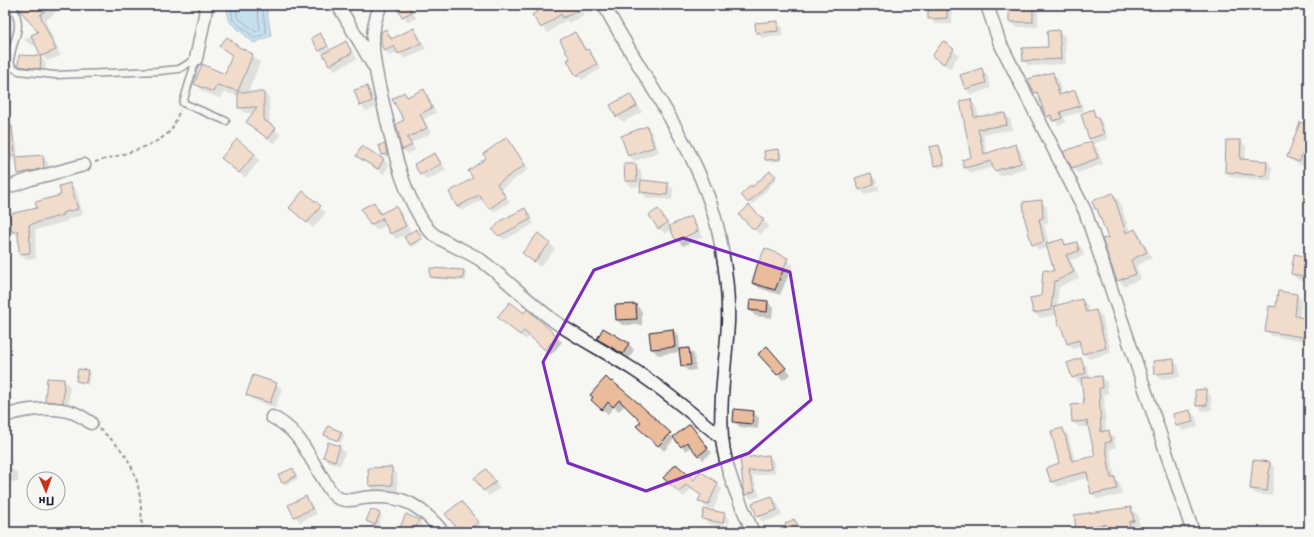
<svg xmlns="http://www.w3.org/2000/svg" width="1314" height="537" viewBox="0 0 1314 537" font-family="'Playpen Sans',sans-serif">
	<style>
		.water { fill: #8ac3e8; stroke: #6083a3 }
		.shadow { fill: #0003; fill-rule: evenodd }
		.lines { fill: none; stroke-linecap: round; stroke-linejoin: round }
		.shore { stroke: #4c6280; stroke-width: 1 }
		.building { fill: #ebbc9b; stroke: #22223b }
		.service-casing { stroke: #22223b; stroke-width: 9 }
		.minor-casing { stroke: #22223b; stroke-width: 15 }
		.path { stroke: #22223b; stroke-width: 2; stroke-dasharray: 4 3; stroke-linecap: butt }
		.service { stroke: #f6f6f2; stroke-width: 6 }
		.minor { stroke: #f6f6f2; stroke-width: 12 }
		.marked { fill: none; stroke: #7b2cbf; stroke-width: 3; stroke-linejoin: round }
	</style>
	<rect width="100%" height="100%" fill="#f6f6f2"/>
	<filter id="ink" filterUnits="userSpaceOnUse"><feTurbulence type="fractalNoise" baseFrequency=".025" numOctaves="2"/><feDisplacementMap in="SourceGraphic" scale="8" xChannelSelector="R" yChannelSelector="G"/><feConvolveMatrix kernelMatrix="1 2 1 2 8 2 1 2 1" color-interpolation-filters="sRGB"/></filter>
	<g filter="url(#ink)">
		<!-- water -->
		<path class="water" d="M227 5H266L271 36 254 43 231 23 228 17Z"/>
		<!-- shadow -->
		<path class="shadow" d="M26 5H51L56 12 45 21 61 56 47 61 42 55 38 46 29 44 24 39 39 33Z
			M397 5H410L416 18 408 22 403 16Z
			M449 5H459L453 8Z
			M548 5H579L584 16 569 23 566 20 548 33 533 16Z
			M929 5H952V24H935L929 18Z
			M1010 5H1036L1038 8V27H1016L1010 21Z
			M777 22 783 28V36L762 38 757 32Z
			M413 29 419 35 426 49 405 59 398 52 390 56 384 50 386 30 393 39Z
			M1059 31 1065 37 1066 64 1029 66 1024 61 1049 48Z
			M575 33 580 38 587 51 588 50 593 55 601 69 582 80 577 75 571 59Z
			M320 34 331 50 346 43 351 48 357 59 335 70 330 65 323 52 322 53 320 51Z
			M221 46 239 48 252 55 260 62 248 93H264L269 98 270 125 281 135 274 144 247 122 254 113H245L239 107V96L224 92 221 99 202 91 195 83 225 76 232 56Z
			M953 50 959 55 950 69 934 56Z
			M40 57 46 63 45 74 25 71 19 65Z
			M981 70 987 75 991 88 971 95 966 89 961 76Z
			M5 72 11 77 10 87H5Z
			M1053 74 1058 79 1062 95 1074 91 1079 96 1084 111 1064 117 1066 123 1059 125 1054 121 1052 122 1047 117 1040 98 1034 92Z
			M367 87 372 92 377 107 366 111 361 105Z
			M423 91 428 95 436 113 424 119 431 133 411 143 416 150 408 154 403 149 406 121 404 93 408 97Z
			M630 95 636 101 642 112 623 122 617 117 611 106Z
			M971 100 976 106 979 118 1005 114 1011 120 1012 130 983 134 987 153 1015 145 1021 151 1026 168 1000 176 995 170 994 167 971 173 965 167 972 158Z
			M1093 111 1102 122 1108 139 1093 144 1097 148 1103 164 1078 173 1073 168 1065 152 1093 141 1090 139 1082 114Z
			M647 127 652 133 659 152 635 161 629 156 622 136Z
			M1309 127V157L1305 167 1294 162 1288 157Z
			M507 138 529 169 501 189 510 202 494 212 483 199 462 211 458 207 450 192 474 178 487 158Z
			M5 139H13L17 143 18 158 42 156 48 162 49 173 24 179 19 174 17 159 5 160Z
			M1227 141H1241L1246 146 1245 160 1267 162 1272 167 1271 181 1231 177 1226 172Z
			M384 145 387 147 389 156 385 157 383 155Z
			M938 146 941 148 946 166 938 168 935 166Z
			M779 151 782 153V161L768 162 766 160Z
			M435 154 442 162 422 173V175L416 164Z
			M254 155 260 160 245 178 228 164Z
			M358 156 383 159 389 165 384 174 363 161Z
			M443 164 446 170 427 180 422 175Z
			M636 165 641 170 642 181 668 184 673 189 672 200 647 198 641 192 642 186 632 187 626 181Z
			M770 172 777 179 752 205 742 195Z
			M871 175 876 180 877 183 862 188V190L878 185 879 190 865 195 860 189Z
			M70 184 76 189 83 215 67 219 68 221 35 230 36 259H26L20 253 19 237 13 232 63 196Z
			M303 193 326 213 313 228 290 208Z
			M1113 194 1119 200 1130 232 1135 230 1140 235 1152 258 1136 266 1141 279 1124 286 1118 280 1109 238 1100 213 1096 209Z
			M1041 202 1047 207 1048 224H1044L1049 244 1063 240 1068 245 1076 243 1082 248 1084 256 1070 260 1079 278 1059 287 1057 306 1082 300 1088 306 1089 312 1096 311 1102 316 1111 353 1089 359 1083 353 1082 346 1073 349 1067 343 1063 329 1060 326 1057 315 1040 318 1034 313 1032 299 1042 297 1055 272 1049 248 1039 250 1033 245Z
			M374 204 380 209 382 214 395 207 401 213 411 232 396 239 391 233 387 225 376 230 370 225Z
			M749 207 769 226 760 235 740 215Z
			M525 209 529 213 534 224 504 240 494 230Z
			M658 210 671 227 691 217 696 223 703 237 683 246 677 240 672 229 665 234 659 228Z
			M419 233 423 240 413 247 410 245Z
			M549 243 555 249 540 267 523 253Z
			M1309 258V282L1298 280 1292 274Z
			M787 259 793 265 780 295 759 288 753 282Z
			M463 271 466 273V281L434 279 431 277Z
			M1297 295 1302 300 1300 318 1309 320V342L1272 336 1267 331 1277 308Z
			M768 302 773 308 772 318 755 316 750 310Z
			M636 305 642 311V325H622L617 320Z
			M527 310 562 342 551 355 530 336 526 340 504 322 524 314Z
			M603 329 629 344 634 350 629 359 604 344 598 339Z
			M673 330 679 336 680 350 688 349 694 354 696 370 688 371 682 365 680 352 658 355 652 349 651 333Z
			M772 353 791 374 783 380 759 354Z
			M1081 359 1086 365 1091 378 1101 377 1107 382 1108 393 1104 394 1106 432 1108 431 1114 437 1116 448 1110 449 1115 479 1120 484 1122 495 1097 499 1092 493 1089 478 1079 480 1058 487 1052 482 1060 464 1063 429 1068 435 1075 461 1096 457 1089 427H1079L1073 422 1086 405 1083 381 1079 383 1073 377Z
			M1173 360 1179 366 1180 377 1161 379 1155 373Z
			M88 371 90 374 88 385 80 383 77 381Z
			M48 379 64 380 70 386 68 408 52 407 46 401Z
			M606 379 674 438 690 426 712 453 703 460 692 446 686 451 675 438 664 451 643 431 642 422 625 405 619 411 614 407 608 414 597 405Z
			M276 384 282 389 275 408 253 400 247 394Z
			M1206 390 1211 396 1212 410 1202 411 1197 405Z
			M1190 411 1196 417 1198 427 1183 431 1177 425Z
			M753 412 759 418 758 429 740 427 734 421Z
			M341 432 344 435 341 443 328 438 325 435Z
			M340 447 345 453 340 466 330 463 324 457Z
			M769 456 774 461 775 473 752 476 760 496 751 499 746 494 741 459Z
			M1270 463 1275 468 1272 496 1256 494 1251 489Z
			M5 468 12 469 18 474V482H5Z
			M391 468 397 474 398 491 376 492 370 486Z
			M292 469 298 479 285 485 283 482Z
			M486 470 500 488 489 496 484 490Z
			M694 482 717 484 722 489 713 510 704 506 699 501 701 496 691 489 684 497 669 483Z
			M306 497 311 503 317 514 300 522 295 516Z
			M772 497 778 503 782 516 763 522 757 516Z
			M467 508 483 528 479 532H461Z
			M1131 508 1138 515 1140 528H1135L1136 532H1080L1077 528Z
			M371 510 382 516 377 529 385 532H372L375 526 367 520Z
			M724 514 730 519 728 528 709 524 703 519ZM708 519 728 523 727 525 708 521Z
			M407 515 419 521 424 527 422 532H399Z
			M794 520 800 525 804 532H791Z
			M541 523 549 532H530V531Z"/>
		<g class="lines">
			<!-- shore -->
			<path class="shore" d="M231 5 232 16 233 20 255 38 266 33 262 5
				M236 5 237 17 256 32 260 29 257 5"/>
		</g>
		<!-- building -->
		<path class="building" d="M24 5H52L40 15 56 50 41 56 31 35 38 32 19 9Z
			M395 5H408L412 12 402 17Z
			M546 5 551 10 557 7 556 5H589L563 18 561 14 541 28 532 15Z
			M1009 5H1033V22H1009Z
			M928 6H947V18L928 19Z
			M778 21V31L756 33 755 23Z
			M414 28 421 43 398 54 394 46 384 51 381 44V32L386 29 391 39Z
			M1059 30 1061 59 1023 61 1022 48 1048 47 1047 31Z
			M575 32 585 50 588 49 597 64 576 76 567 60 570 59 560 40Z
			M320 33 328 46 319 51 311 38Z
			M227 37 239 47 253 54 238 91 217 85 213 92 194 84 202 64 225 74 232 55 219 46Z
			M346 41 352 53 329 65 323 54Z
			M943 41 954 49 944 64 932 56Z
			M19 55 41 56 40 69 18 66Z
			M982 68 986 83 965 89 960 75Z
			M1053 72 1059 95 1075 90 1080 106 1060 112 1062 118 1053 121 1051 115 1046 117 1037 92 1034 93 1028 79Z
			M367 86 372 101 360 106 354 90Z
			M424 89 432 108 420 114 427 128 407 138 412 145 402 150 399 140 400 139 396 124 404 120 392 99 404 92 407 97Z
			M238 92H264V120L276 128 268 139 246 122 257 107 238 108Z
			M630 94 637 106 616 117 610 105Z
			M971 99 974 117 1005 113 1007 125 978 129 984 154 1016 144 1021 163 994 171 991 161 964 168 962 160 971 157 960 101Z
			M1093 109 1095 117 1097 116 1104 134 1089 139 1081 114Z
			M1300 122 1309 126V152L1304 150 1299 162 1287 157Z
			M5 126H12L15 155 5 156Z
			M647 126 654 147 628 156 621 136Z
			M507 137 525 165 497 184 506 197 489 209 479 195 457 207 449 192 473 178 468 171 486 158 483 154Z
			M237 139 255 154 239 173 221 158Z
			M1226 140H1241L1240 159 1267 161 1266 176 1241 174V173L1225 172Z
			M1091 141 1098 158 1072 168 1063 152Z
			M385 144 387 154 382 155 379 145Z
			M939 145 944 164 934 166 929 147Z
			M362 146 384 159 378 169 356 156Z
			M779 149 780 159 765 160 764 151Z
			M435 153 441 164 420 175 414 164Z
			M43 155 44 168 18 174 16 157Z
			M624 164H636L637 181H625Z
			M770 171 776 176 748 203 741 195 751 185 752 187Z
			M871 173 874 185 859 190 855 178Z
			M641 180 668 183 667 195 640 192Z
			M70 183 78 209 62 213 63 215 29 225 30 253 19 254 18 231 12 232 9 214 37 208 35 202 61 195 59 186Z
			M303 191 321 206 307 223 289 208Z
			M1113 193 1126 233 1135 229 1147 252 1131 260 1136 274 1117 281 1102 239 1108 238 1097 209H1095L1092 201Z
			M1042 200 1043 218 1039 219 1044 242 1032 245 1025 220 1023 202Z
			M374 202 380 214 396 206 406 226 390 234 382 217V219L370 225 361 209Z
			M749 205 764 220 754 230 739 215Z
			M525 208 531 219 499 236 492 230 502 220Z
			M658 209 667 223 658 229 649 215Z
			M691 216 698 231 676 241 669 226Z
			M416 229 422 238 410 245 404 237Z
			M538 233 550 243 534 262 522 253Z
			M1063 239 1065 245 1077 242 1079 251 1066 255 1074 272 1054 282 1051 310 1033 313 1030 298 1041 296 1043 270 1054 271 1046 244Z
			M765 248 788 258 775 290 752 283 757 266Z
			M1294 254 1309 257V277L1291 274Z
			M430 268 464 270 463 279 430 277Z
			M1278 291 1297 294 1295 316 1309 319V338L1265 331 1269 306 1276 307Z
			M750 299 768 301 767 312 749 310Z
			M1082 299 1086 312 1096 310 1106 348 1082 354 1079 340 1067 344 1061 326H1059L1054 306Z
			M510 302 524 313 527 309 557 336 545 350 524 331 520 335 497 317Z
			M636 304 637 319 616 320 615 305Z
			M603 328 629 343 623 354 597 339Z
			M673 329 675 347 651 349 649 332Z
			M767 346 786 368 777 375 758 354Z
			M689 348 691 365 681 366 679 349Z
			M1081 358 1086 373 1072 378 1067 363Z
			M1174 359 1175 372 1154 374 1153 361Z
			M78 369 88 370 86 383 76 381Z
			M253 375 277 383 270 403 246 395Z
			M1102 376 1103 388H1099L1101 432 1109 430 1111 442 1105 443 1111 478 1115 477 1117 489 1091 494 1087 472 1073 475 1051 482 1046 468 1059 463 1051 431 1063 428 1072 461 1095 456 1087 421 1072 422 1071 405 1084 404 1081 378Z
			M606 377 611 382 612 381 636 401 671 433 658 446 636 426 641 422 619 400 613 407 608 402 602 410 591 400 593 397 590 395Z
			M47 378 64 379 63 403 45 401Z
			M1206 389 1207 405 1196 406 1195 390Z
			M734 409 754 411 752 424 733 422Z
			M1190 410 1193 422 1176 426 1173 414Z
			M690 424 708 448 698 456 687 442 681 447 673 437Z
			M328 426 342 432 338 441 324 435Z
			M328 442 340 446 335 461 323 457Z
			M769 455 771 469 748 471 755 491 745 495 742 486 743 485 740 458Z
			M1253 460 1270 462 1267 491 1250 489Z
			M676 464 694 480 700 471 718 483 708 505 698 501 701 495 686 485 679 492 663 478Z
			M392 467V485L369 486 368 468Z
			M293 468 296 476 282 483 278 475Z
			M486 469 496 482 483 491 474 478Z
			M306 496 312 509 294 517 288 505Z
			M772 496 777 510 757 517 752 503Z
			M461 501 479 522 466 532H460L445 514Z
			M1131 507 1134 521 1129 522 1131 532H1107L1105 524 1076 529 1074 515Z
			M371 509 380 513 375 525 366 521Z
			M704 509 725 513 723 523 702 519Z
			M406 514 419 520 414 532H398Z
			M794 519 802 532H790L785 524Z"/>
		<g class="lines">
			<!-- service casing -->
			<g class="service-casing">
				<path id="service" d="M12 5C26 31 11 39 10 62L13 68 19 71 55 75 159 71 179 69 196 59
					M196 59 183 103 226 121"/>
			</g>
			<!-- minor casing -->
			<g class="minor-casing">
				<path id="minor" d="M338 5 373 65
					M381 5C366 35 375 68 382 99 393 144 400 191 428 229 437 241 469 251 482 261 507 280 529 302 554 321 580 339 608 353 634 370 665 390 693 415 722 438
					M604 5C644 81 707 159 721 245 726 271 729 297 728 323 726 361 719 400 722 438 725 470 740 503 753 532
					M987 5 999 41 1085 211 1193 532
					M196 59 205 15 206 5
					M5 188 31 179 84 165
					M5 416C24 409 52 406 71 412 79 414 85 419 91 423
					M272 417C301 431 307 455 324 480 327 486 331 493 336 497 345 502 354 500 363 498 401 493 419 504 443 532"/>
			</g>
			<!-- path -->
			<path class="path" d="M95 162C116 156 157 147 171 130 175 125 177 116 180 110
				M99 429C138 459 141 486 142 532"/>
			<!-- service -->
			<use href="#service" class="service"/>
			<!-- minor -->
			<use href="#minor" class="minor"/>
		</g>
	</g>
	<!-- marked area -->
	<path d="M0 0H1314V537H0ZM683 238 790 272 811 400 749 453 646 491 568 463 543 362 594 270Z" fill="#f6f6f2" fill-opacity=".55" fill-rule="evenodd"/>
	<path class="marked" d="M683 238 790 272 811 400 749 453 646 491 568 463 543 362 594 270Z"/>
	<!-- margin -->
	<rect width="1314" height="537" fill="none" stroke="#f6f6f2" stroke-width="20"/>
	<rect x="10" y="10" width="1294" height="517" fill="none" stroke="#22223b" stroke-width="1.5" filter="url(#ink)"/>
	<!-- north arrow -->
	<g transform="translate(46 491) rotate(178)"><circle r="19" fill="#f6f6f2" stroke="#a1a1a9"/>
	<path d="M0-3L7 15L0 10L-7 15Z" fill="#c8321e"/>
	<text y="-6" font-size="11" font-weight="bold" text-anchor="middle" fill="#22223b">Пн</text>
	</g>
</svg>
